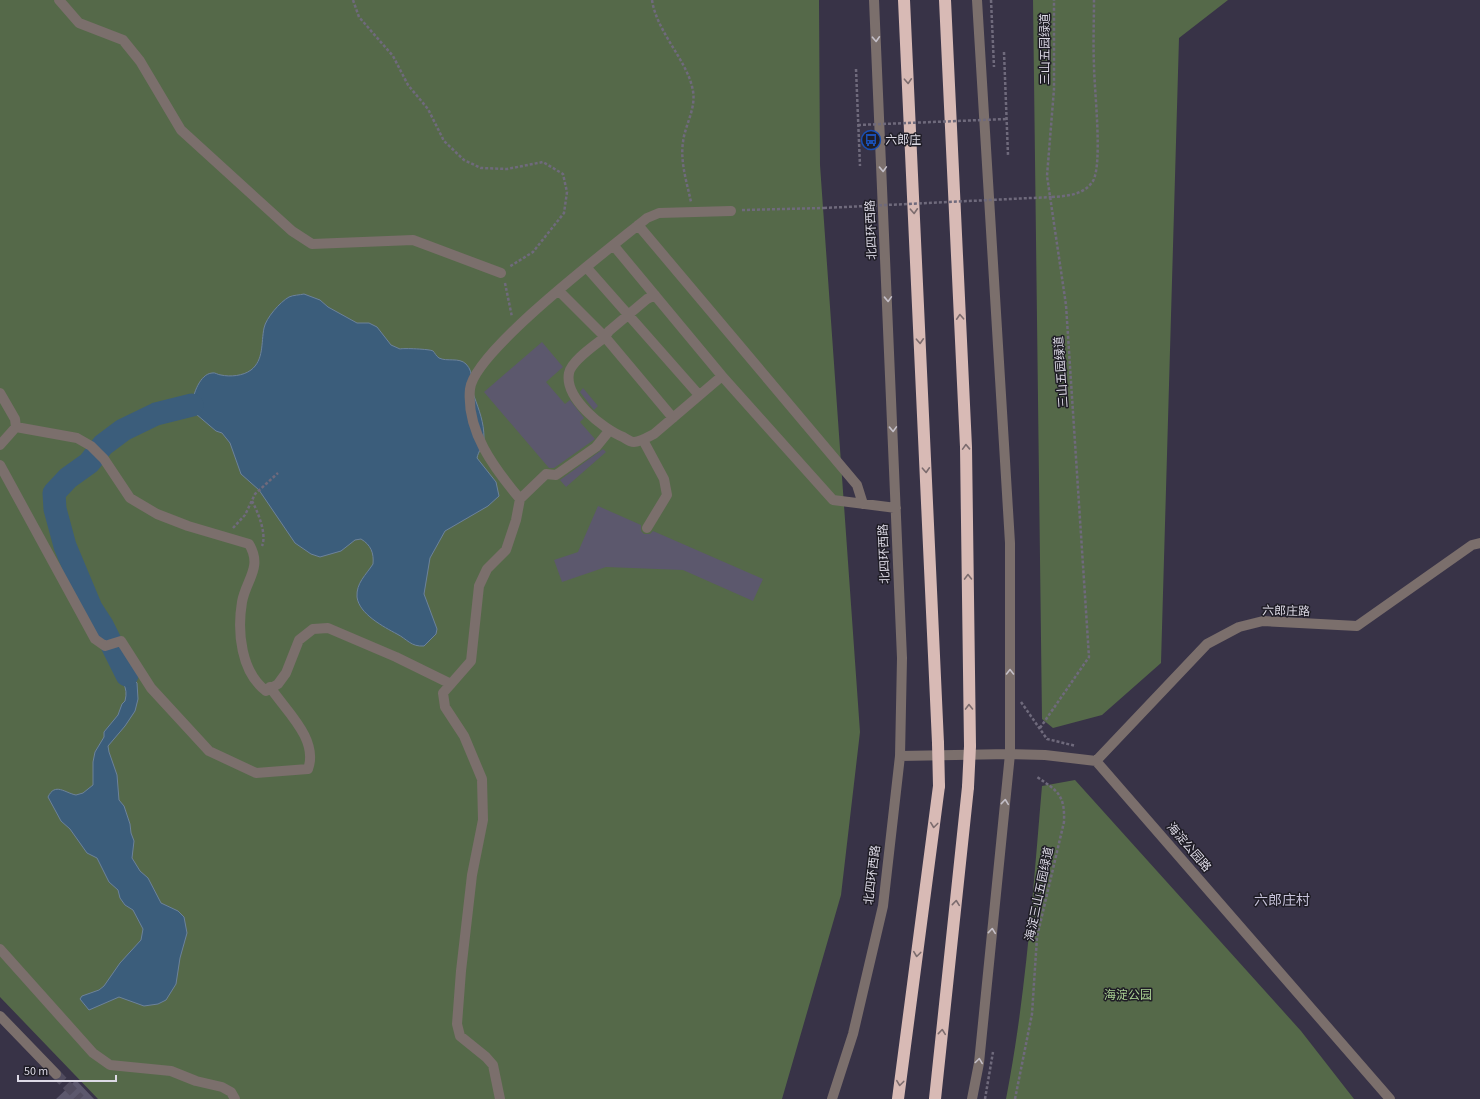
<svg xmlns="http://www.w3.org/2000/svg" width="1480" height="1099" viewBox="0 0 1480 1099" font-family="'Source Sans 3','Noto Sans SC',sans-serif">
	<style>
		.green { fill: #556949 }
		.water { fill: #3b5d7b; stroke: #6c829b }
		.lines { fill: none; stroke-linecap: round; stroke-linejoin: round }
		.river { stroke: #3b5d7b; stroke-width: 23 }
		.building { fill: #5c586d }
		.minor-tunnel { stroke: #514c5f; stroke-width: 10; stroke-dasharray: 10 5; stroke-linecap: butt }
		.path { stroke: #6f6a7c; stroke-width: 2.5; stroke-dasharray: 3 2; stroke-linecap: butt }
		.minor { stroke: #7b6f6c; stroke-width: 10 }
		.highway { stroke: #d8bab5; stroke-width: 12 }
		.path-bridge { stroke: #6f6a7c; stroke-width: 2.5; stroke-dasharray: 3 2; stroke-linecap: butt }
		.highway-bridge { stroke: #d8bab5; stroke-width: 12 }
		.oneway { stroke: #c4bfc8 }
		.oneway2 { stroke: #7c6c6e }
		.labels { text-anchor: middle; stroke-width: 3; stroke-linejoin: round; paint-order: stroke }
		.street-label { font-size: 12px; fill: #dddae6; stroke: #1f1d26 }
		.poi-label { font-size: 12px; fill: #dddae6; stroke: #1f1d26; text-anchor: start }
		.park-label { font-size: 12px; fill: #aad193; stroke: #1f1d26 }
		.quarter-label { font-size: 14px; fill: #c5c0d8; stroke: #1f1d26 }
	</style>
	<rect width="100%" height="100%" fill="#383347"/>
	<!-- green -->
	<path class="green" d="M0 0H819L820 165 860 732 841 895 782 1099H98L0 997Z
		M1033 0H1228L1179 38 1161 663 1102 715 1053 728 1042 719Z
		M1075 780 1301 1031 1354 1099H1006C1026 996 1033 891 1042 786Z"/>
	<!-- water -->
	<path class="water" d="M304 294 320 300 328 307 357 323H369L377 327 391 345 400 349C403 348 430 349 433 351 435 353 436 356 439 358 447 362 459 357 466 364 475 373 470 385 474 396 479 410 484 422 484 438 484 444 478 452 477 458L496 482 499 496 488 506 445 531 430 558 424 594 437 629 436 634 424 646C411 647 407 639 397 634 384 627 359 614 357 597 356 583 366 575 373 564 374 553 371 545 361 539L355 540 341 551 320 557 311 554 295 543 259 490 241 474 230 443 222 433 216 431 196 414 192 405C193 394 200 374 212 373 215 372 218 375 221 375 230 377 243 376 251 370 264 360 261 343 264 328 266 318 280 302 289 297 293 295 300 295 304 294Z
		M121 673 131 677 137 683 138 699 135 711 125 726 108 746 109 752 117 775 119 800 124 806 130 824 131 833 134 841 132 858 140 871 148 878 161 903 178 911 184 917 187 933 180 958 176 984 166 1000 158 1004 144 1006 119 997 89 1010 80 999 82 996 99 990 104 986 120 963 141 940 143 929 133 910 125 905 120 898 118 890 109 882 97 858 87 853 70 829 61 821 48 797C55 782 65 793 76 795L83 793 93 785V762L95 752 104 737V732L118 715 122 704 125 701C129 686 120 682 121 673Z"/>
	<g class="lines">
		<!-- river -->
		<path class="river" d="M127 675 102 625 91 608 65 546 55 509 54 493 68 478 89 463 103 445 123 430 156 414 192 405"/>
	</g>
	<!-- building -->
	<path class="building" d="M542 342 563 367 546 382 565 404 570 400 584 418 580 422 595 439 554 468H549L484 392Z
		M583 388 598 406 594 410 580 392Z
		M603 449 606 452 566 487 560 480Z
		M598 506 641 525V531L644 534H650L653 531 763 579 753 601 683 570 606 567 562 582 554 560 578 552Z
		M76 1080 94 1099H56Z"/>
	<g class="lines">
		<!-- minor-tunnel -->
		<path class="minor-tunnel" d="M56 1074 80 1099"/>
		<!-- path -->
		<path class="path" d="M353 0 359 17 393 56 408 85 428 109 444 141 464 160 481 168 507 169 543 162 563 174 567 192 564 213 533 252 509 267
			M652 0C657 33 688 61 693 91 696 109 685 125 683 142 680 162 687 183 691 202
			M991 0 994 67
			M1004 52 1008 155
			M856 69 860 166
			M1052 197C1067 196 1084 195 1093 181 1103 163 1094 88 1094 65 1093 43 1094 22 1094 0
			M742 210 824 208
			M505 283 512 317
			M252 501C258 512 267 534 262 546
			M233 528 245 515 255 494 278 473
			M1021 702 1047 739 1076 746
			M1040 728 1089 657 1066 305 1047 176 1054 89V0
			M985 1099 993 1052
			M1015 1099 1032 1014 1037 937 1064 822C1065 795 1058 791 1037 777"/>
		<!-- minor -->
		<path class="minor" d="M59 0 79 23 123 40 140 61 181 130 292 231 312 244 413 240 501 273
			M638 225 857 485 863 504
			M614 246 722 376 833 500 896 508
			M587 268 699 395
			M559 291 605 337C595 345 571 361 569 373 564 398 603 429 623 437 626 439 631 442 634 442 641 442 648 437 654 434L722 376
			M655 295 647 299 609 331 605 337 673 418
			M0 393 15 419 16 427 77 438 91 446 104 459 130 498 157 514 188 526 249 544C263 567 246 580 242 602 237 632 241 672 266 691L278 684 286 673 299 640 313 629 328 628 396 657 451 684
			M609 431 596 447 556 475 546 474 520 499C494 468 466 431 470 389 474 351 613 246 647 218L659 213 731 211
			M643 440 664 479 667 495 647 528
			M0 445 16 427
			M0 465 95 639 105 646 121 641 151 688 209 751 256 773 308 769C319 739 285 710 270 687
			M900 756 1010 754 1045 755 1096 761 1390 1099
			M1096 761 1207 644 1239 627 1263 621 1357 626 1472 545 1480 543
			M0 949 93 1053 110 1065 171 1071 196 1081 222 1087 231 1092 235 1099
			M0 1016 56 1074
			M500 1099 493 1065 486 1057 460 1036 457 1024 461 971 472 875 483 820 482 779 464 736 445 707 443 693 471 661 479 586 487 569 506 550 516 520 520 499
			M832 1099 853 1034 883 906 900 756 902 658 874 0
			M972 1099 979 1063 1010 754V543L977 0"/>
		<!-- highway -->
		<path class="highway" d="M904 0 938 743
			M945 0 966 447 970 746
			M898 1099 939 786
			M935 1099 968 787"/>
		<!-- path-bridge -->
		<path class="path-bridge" d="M858 125 1007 119
			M824 208 1052 197"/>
		<!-- highway-bridge -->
		<path class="highway-bridge" d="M938 743 939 786
			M968 787 970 746"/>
	</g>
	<!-- one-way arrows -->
	<defs><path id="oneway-chevron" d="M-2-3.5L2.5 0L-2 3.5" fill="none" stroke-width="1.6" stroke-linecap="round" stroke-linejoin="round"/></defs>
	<g class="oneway">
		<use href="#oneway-chevron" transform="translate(876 39) rotate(87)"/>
		<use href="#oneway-chevron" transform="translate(883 169) rotate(88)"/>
		<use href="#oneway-chevron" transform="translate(888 299) rotate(88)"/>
		<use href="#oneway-chevron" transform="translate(893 429) rotate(88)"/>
		<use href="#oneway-chevron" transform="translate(1010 672) rotate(-90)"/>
		<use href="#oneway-chevron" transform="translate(1005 802) rotate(-84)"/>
		<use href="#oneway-chevron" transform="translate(992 931) rotate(-84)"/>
		<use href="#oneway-chevron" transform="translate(979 1061) rotate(-82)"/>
	</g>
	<g class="oneway2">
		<use href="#oneway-chevron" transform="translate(908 81) rotate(87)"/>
		<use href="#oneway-chevron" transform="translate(914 211) rotate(87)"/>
		<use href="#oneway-chevron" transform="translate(960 317) rotate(-93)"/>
		<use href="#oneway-chevron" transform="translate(920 341) rotate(87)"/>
		<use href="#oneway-chevron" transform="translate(966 447) rotate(-92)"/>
		<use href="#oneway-chevron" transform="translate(926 470) rotate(87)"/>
		<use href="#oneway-chevron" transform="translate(968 577) rotate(-91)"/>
		<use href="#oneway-chevron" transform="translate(969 707) rotate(-91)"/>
		<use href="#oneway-chevron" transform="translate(934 825) rotate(97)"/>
		<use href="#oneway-chevron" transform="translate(956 903) rotate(-84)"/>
		<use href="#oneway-chevron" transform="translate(917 954) rotate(97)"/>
		<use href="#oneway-chevron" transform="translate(942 1032) rotate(-84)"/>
		<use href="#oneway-chevron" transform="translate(900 1083) rotate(97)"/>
	</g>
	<!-- icons -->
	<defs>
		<g id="bus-ring" transform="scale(1)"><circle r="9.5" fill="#1f1d26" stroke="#1a4fb4" stroke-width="1.5"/><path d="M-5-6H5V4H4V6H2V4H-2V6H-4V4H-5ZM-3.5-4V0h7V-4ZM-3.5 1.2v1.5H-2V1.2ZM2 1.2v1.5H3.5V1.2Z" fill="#1a4fb4"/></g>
	</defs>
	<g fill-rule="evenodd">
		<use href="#bus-ring" x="871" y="140"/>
	</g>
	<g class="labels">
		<!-- street labels -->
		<g class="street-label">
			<text transform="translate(1045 49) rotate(-90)" y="4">三山五园绿道</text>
			<text transform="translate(871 230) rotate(-92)" y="4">北四环西路</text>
			<text transform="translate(1061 372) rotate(-94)" y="4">三山五园绿道</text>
			<text transform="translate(884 554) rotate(-92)" y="4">北四环西路</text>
			<text transform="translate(1286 611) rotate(1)" y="4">六郎庄路</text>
			<text transform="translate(1189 847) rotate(49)" y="4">海淀公园路</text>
			<text transform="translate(872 875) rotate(-83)" y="4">北四环西路</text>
			<text transform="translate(1039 894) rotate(-78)" y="4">海淀三山五园绿道</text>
		</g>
		<!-- poi labels -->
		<g class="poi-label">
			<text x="885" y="144">六郎庄</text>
		</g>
		<!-- park labels -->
		<g class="park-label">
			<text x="1128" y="999">海淀公园</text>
		</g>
		<!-- quarter labels -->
		<g class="quarter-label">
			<text x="1282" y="905">六郎庄村</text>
		</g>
	</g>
	<!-- scale -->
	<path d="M18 1075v6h98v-6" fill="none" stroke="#dddae6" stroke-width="2"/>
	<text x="24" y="1075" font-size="12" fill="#dddae6" stroke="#1f1d26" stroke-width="3" paint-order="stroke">50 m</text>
</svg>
